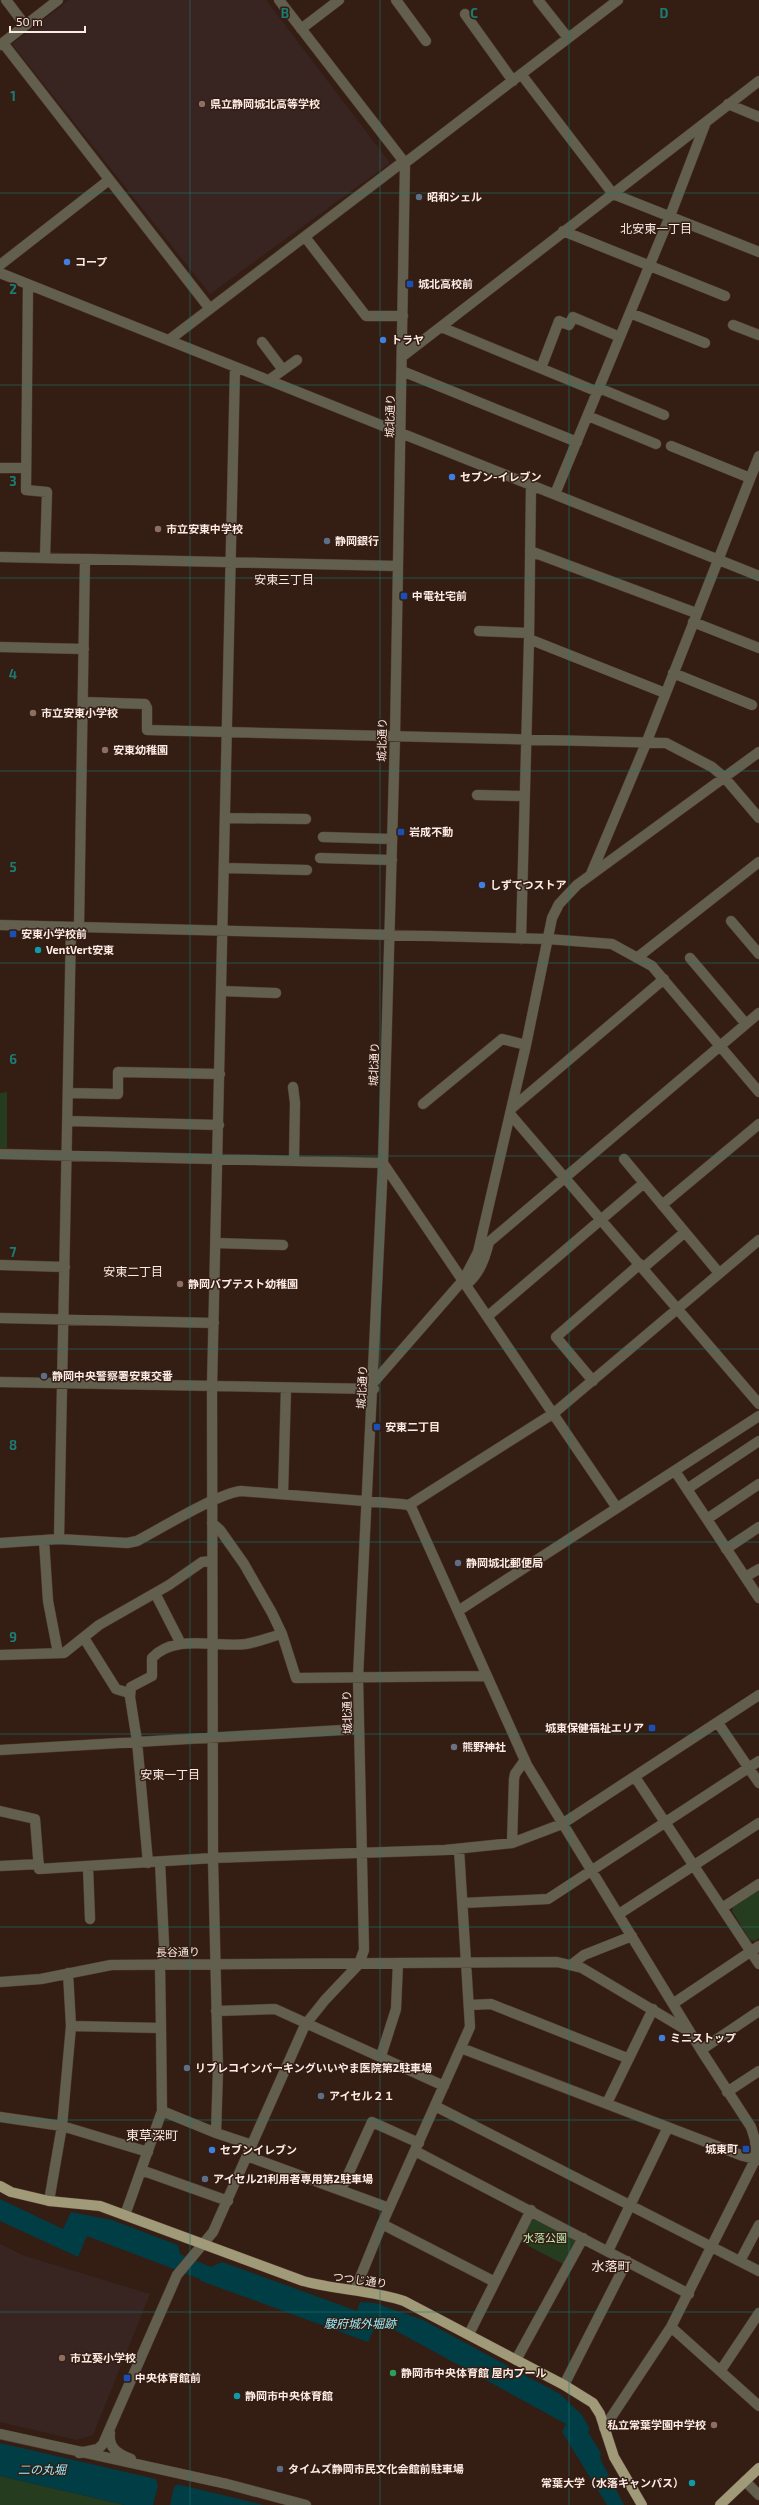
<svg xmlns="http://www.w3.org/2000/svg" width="759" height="2505" viewBox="0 0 759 2505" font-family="'Exo 2','Noto Sans JP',sans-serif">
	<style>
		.education { fill: #382521 }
		.green { fill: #263c1f }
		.water { fill: #003d45 }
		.pier { fill: #341d13 }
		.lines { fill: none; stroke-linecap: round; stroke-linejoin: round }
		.minor-casing { stroke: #503a30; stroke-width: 11 }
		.major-casing { stroke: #503a30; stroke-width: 11 }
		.minor { stroke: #625f4e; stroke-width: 10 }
		.major { stroke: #a19a78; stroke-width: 10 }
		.grid { fill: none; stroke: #1b7c74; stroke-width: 1; stroke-opacity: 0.55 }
		.education-dot { fill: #8d6e63; stroke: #341d13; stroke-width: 1.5 }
		.service-dot { fill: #5c6f8a; stroke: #341d13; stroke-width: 1.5 }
		.shop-dot { fill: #3f7fe0; stroke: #341d13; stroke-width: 1.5 }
		.transit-dot { fill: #1a4fb4; stroke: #341d13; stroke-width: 1.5 }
		.culture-dot { fill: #0f9aa8; stroke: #341d13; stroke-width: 1.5 }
		.worship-dot { fill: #6b7280; stroke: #341d13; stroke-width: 1.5 }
		.leisure-dot { fill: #2e9e5b; stroke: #341d13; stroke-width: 1.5 }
		.labels { text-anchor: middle; stroke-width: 3; stroke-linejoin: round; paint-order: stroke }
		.poi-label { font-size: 11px; font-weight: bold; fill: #fcebe4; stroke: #341d13; text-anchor: start }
		.street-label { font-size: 11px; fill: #fcebe4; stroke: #341d13 }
		.park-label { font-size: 11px; fill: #c1ecb4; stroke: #341d13 }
		.neighbourhood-label { font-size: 12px; fill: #fcebe4; stroke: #341d13 }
		.water-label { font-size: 12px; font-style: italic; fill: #96eefd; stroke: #341d13 }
		.quarter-label { font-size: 13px; fill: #fcebe4; stroke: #341d13 }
		.grid-label { font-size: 13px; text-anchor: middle; font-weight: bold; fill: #1b7c74; stroke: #341d13; stroke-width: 3; stroke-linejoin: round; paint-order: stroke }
	</style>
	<rect width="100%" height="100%" fill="#341d13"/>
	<!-- education -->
	<path class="education" d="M69 0H266L390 163 210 294 12 44Z
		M0 2244 25 2256 150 2294 93 2435 77 2440 0 2422Z"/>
	<!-- green -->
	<path class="green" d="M7 1092V1148H0V1093Z
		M759 1890V1938L755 1941 750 1940 732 1911 733 1907Z
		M532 2217 576 2238 577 2243 565 2265 519 2241Z
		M0 2476 125 2505H0Z"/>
	<!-- water -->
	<path class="water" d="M0 2199 63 2229 71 2212 112 2220 178 2245 180 2254 211 2267 222 2262 357 2311 360 2302 375 2303 423 2320 560 2394 582 2415 590 2429 588 2432 601 2453 600 2458 624 2505H607L562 2432 566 2424 378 2321 368 2342 201 2281 200 2279 87 2236 78 2257 0 2221Z
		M0 2443 156 2479 158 2486 153 2505H125L0 2476Z
		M172 2483 264 2505H165Z"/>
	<!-- pier -->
	<path class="pier" d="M172 2481 179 2483 174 2487 170 2505H163L167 2487Z"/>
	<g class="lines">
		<!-- minor casing -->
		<g class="minor-casing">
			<path id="minor" d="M6 0 25 25
				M279 0 405 163
				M396 0 426 41
				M538 0 568 38
				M465 14 513 81
				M301 29 339 0
				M3 43 210 309
				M0 45 58 0
				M521 74 613 194 759 252
				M728 104 759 117
				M405 163 618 0
				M563 231 725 296
				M305 237 366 316H403
				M0 265 109 180
				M0 273 759 576
				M28 285 26 490 47 492 45 558
				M630 313 705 343
				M733 325 759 335
				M441 327 598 392
				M169 340 404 161
				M262 342 283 370
				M403 356 759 81
				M541 368 559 321 569 325 573 317 620 337
				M402 371 577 442
				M269 380 297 360
				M599 388 664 415
				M588 416 656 444
				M671 446 750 478
				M0 468H26
				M555 494 670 216 706 122
				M530 551 696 613
				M0 557 398 566
				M693 622 759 648
				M479 631 529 633
				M529 639 665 693
				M0 647 84 649
				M673 673 752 705
				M84 702 145 704 147 708V730L666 743 712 767 724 777 759 818
				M477 795 524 796
				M225 818 306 819
				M323 837 392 839
				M320 858 392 860
				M224 868 307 870
				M591 874 647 741 759 456
				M731 921 759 954
				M0 925 548 939 612 944 652 966 759 1092
				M79 927 85 559
				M521 939 529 639 531 485
				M638 957 759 862
				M690 958 746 1024
				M221 991 276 993
				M293 1087 295 1103 294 1160
				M69 1093 118 1094V1072L220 1074
				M423 1104 502 1039 526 1045
				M512 1108 664 979
				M510 1114 759 1404
				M68 1121 219 1125
				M0 1154 383 1163 617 1508
				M624 1159 719 1273
				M662 1205 759 1124
				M216 1243 283 1245
				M0 1265 65 1267
				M643 1268 685 1232
				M467 1284C480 1273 485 1258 489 1242L759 1013
				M488 1316 644 1183
				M0 1318 214 1323
				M593 1381 556 1337 640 1264
				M0 1382 374 1389
				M374 1382 464 1279 478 1252 526 1045 552 918 559 904 577 885 759 752
				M675 1471 759 1598
				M687 1489 759 1441
				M283 1494 286 1388
				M409 1505 554 1413 759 1240
				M707 1519 759 1484
				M212 1523 220 1530 244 1564 272 1613 282 1634 296 1678 486 1676
				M59 1539 71 927
				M44 1540 48 1601 58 1653
				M0 1543 59 1539 127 1543 137 1541C162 1528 216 1494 241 1491L401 1504 409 1505 412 1509 527 1765 701 2050 751 2127 755 2140 756 2158 671 2327 604 2428
				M726 1549 759 1527
				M745 1577 759 1569
				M155 1593 181 1644
				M458 1611 759 1416
				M84 1638 116 1689 129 1693
				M0 1655 64 1653 99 1625 169 1585 202 1562 212 1561
				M718 1723 759 1783
				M0 1750 359 1729
				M635 1777 759 1964
				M0 1811 35 1819 39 1869 213 1858 445 1850 512 1843 562 1824 759 1695
				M512 1843 514 1779 515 1774 525 1760
				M160 1862 165 1964
				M148 1863 137 1741 130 1697 131 1687 152 1676V1658C175 1633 217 1648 246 1644 258 1642 270 1637 282 1634
				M0 1866 39 1864
				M88 1867 90 1919
				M463 1903 548 1899 759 1761
				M722 1908 759 1884
				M619 1914 759 1823
				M160 1964 161 2028
				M571 1965 584 1955 632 1936
				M0 1982 41 1979 111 1965 557 1962 582 1968 688 2031
				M674 2003 759 1946
				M470 2005 491 2004 627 2058
				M216 2011 275 2009 444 2086
				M71 2026 161 2028 162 2111 216 2133 218 2070 213 1858 212 1387 235 367
				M461 2048 743 2156 759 2160
				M701 2050 759 2011
				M381 2056 396 2009 398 1963
				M727 2092 759 2071
				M607 2103 653 2009
				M435 2106 759 2271
				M0 2117 62 2126 148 2152
				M216 2133 252 2145
				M415 2151 689 2294
				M247 2156 389 2208
				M141 2170 228 2201
				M341 2190 372 2122 419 2143
				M49 2201 62 2126 71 2026 68 1973
				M125 2215 162 2111
				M382 2224 495 2282
				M608 2251 668 2127
				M740 2261 759 2225
				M355 2290 382 2224 470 2027 459 1849
				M671 2327 759 2406
				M469 2334 531 2210
				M516 2360 583 2238
				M721 2370 759 2313
				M564 2385 627 2261
				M110 2433C108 2448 118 2454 131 2459
				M0 2434 227 2484 306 2505
				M79 2453 98 2449 103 2444 177 2275 213 2232 305 2025 325 2000 359 1964 364 1950 358 1677 383 1163 395 737 405 163
				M745 2481 759 2495"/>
		</g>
		<!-- major casing -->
		<g class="major-casing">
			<path id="major" d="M0 2186 11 2192 49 2201 100 2206 303 2281C336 2290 371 2290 404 2301L564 2385 593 2403 600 2414 614 2457 642 2505
				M720 2505 759 2468"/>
		</g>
		<!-- minor -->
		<use href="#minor" class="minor"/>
		<!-- major -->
		<use href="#major" class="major"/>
	</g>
	<!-- grid -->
	<path class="grid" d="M190 0V2505M380 0V2505M569 0V2505M0 193H759M0 385H759M0 578H759M0 771H759M0 963H759M0 1156H759M0 1349H759M0 1542H759M0 1734H759M0 1927H759M0 2120H759M0 2312H759"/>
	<!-- markers -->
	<g class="education-dot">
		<circle cx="202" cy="104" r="4"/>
		<circle cx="158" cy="529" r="4"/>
		<circle cx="33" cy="713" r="4"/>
		<circle cx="105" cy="750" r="4"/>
		<circle cx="180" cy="1284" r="4"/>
		<circle cx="62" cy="2358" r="4"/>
		<circle cx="714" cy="2425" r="4"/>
	</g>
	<g class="service-dot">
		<circle cx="419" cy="197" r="4"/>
		<circle cx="327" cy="541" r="4"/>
		<circle cx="44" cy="1376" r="4"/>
		<circle cx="458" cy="1563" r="4"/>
		<circle cx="187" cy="2068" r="4"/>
		<circle cx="321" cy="2096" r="4"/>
		<circle cx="205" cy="2179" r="4"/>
		<circle cx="280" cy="2469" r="4"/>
	</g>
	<g class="shop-dot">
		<circle cx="67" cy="262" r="4"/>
		<circle cx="383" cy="340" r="4"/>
		<circle cx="452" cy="477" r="4"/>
		<circle cx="482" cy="885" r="4"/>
		<circle cx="662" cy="2038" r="4"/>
		<circle cx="212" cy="2150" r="4"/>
	</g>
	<g class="transit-dot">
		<rect x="406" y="280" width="8" height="8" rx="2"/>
		<rect x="400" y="592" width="8" height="8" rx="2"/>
		<rect x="397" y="828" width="8" height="8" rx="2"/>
		<rect x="9" y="930" width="8" height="8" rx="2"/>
		<rect x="373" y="1423" width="8" height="8" rx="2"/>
		<rect x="648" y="1724" width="8" height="8" rx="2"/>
		<rect x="742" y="2145" width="8" height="8" rx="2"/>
		<rect x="123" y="2374" width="8" height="8" rx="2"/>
	</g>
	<g class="culture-dot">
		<circle cx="38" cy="950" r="4"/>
		<circle cx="237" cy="2396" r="4"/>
		<circle cx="692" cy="2483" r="4"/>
	</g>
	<circle class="worship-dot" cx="454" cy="1747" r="4"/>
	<circle class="leisure-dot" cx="393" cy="2373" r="4"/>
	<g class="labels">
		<!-- poi labels -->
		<g class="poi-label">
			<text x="210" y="108">県立静岡城北高等学校</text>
			<text x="427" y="201">昭和シェル</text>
			<text x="75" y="266">コープ</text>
			<text x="418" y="288">城北高校前</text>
			<text x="391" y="344">トラヤ</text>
			<text x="460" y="481">セブン-イレブン</text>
			<text x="166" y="533">市立安東中学校</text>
			<text x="335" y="545">静岡銀行</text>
			<text x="412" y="600">中電社宅前</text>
			<text x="41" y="717">市立安東小学校</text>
			<text x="113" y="754">安東幼稚園</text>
			<text x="409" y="836">岩成不動</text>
			<text x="490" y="889">しずてつストア</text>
			<text x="21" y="938">安東小学校前</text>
			<text x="46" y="954">VentVert安東</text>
			<text x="188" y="1288">静岡バプテスト幼稚園</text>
			<text x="52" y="1380">静岡中央警察署安東交番</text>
			<text x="385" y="1431">安東二丁目</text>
			<text x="466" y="1567">静岡城北郵便局</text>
			<text x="644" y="1732" text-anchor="end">城東保健福祉エリア</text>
			<text x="462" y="1751">熊野神社</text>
			<text x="670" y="2042">ミニストップ</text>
			<text x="195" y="2072">リブレコインパーキングいいやま医院第2駐車場</text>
			<text x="329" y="2100">アイセル２１</text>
			<text x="738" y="2153" text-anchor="end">城東町</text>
			<text x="220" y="2154">セブンイレブン</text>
			<text x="213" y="2183">アイセル21利用者専用第2駐車場</text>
			<text x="70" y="2362">市立葵小学校</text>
			<text x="401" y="2377">静岡市中央体育館 屋内プール</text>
			<text x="135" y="2382">中央体育館前</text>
			<text x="245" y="2400">静岡市中央体育館</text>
			<text x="706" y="2429" text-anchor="end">私立常葉学園中学校</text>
			<text x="288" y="2473">タイムズ静岡市民文化会館前駐車場</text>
			<text x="684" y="2487" text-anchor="end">常葉大学（水落キャンパス）</text>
		</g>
		<!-- street labels -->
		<g class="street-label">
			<text transform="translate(390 416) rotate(-89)" y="4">城北通り</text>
			<text transform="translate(382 740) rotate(-89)" y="4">城北通り</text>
			<text transform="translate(374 1064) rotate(-88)" y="4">城北通り</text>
			<text transform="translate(362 1387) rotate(-87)" y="4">城北通り</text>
			<text transform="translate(347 1712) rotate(-91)" y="4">城北通り</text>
			<text transform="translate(178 1952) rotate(-1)" y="4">長谷通り</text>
			<text transform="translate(360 2280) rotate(8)" y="4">つつじ通り</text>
		</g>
		<!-- park labels -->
		<g class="park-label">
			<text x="545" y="2242">水落公園</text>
		</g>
		<!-- neighbourhood labels -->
		<g class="neighbourhood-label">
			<text x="656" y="233">北安東一丁目</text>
			<text x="284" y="584">安東三丁目</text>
			<text x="133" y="1276">安東二丁目</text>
			<text x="170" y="1779">安東一丁目</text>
		</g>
		<!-- water labels -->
		<g class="water-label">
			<text x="360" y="2328">駿府城外堀跡</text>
			<text x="42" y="2474">二の丸堀</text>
		</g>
		<!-- quarter labels -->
		<g class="quarter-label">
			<text x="152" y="2140">東草深町</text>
			<text x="611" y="2271">水落町</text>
		</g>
	</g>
	<g class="grid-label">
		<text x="285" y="18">B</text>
		<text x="474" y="18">C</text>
		<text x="664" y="18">D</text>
		<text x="13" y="101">1</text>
		<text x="13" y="294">2</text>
		<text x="13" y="486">3</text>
		<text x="13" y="679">4</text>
		<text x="13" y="872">5</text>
		<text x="13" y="1064">6</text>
		<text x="13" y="1257">7</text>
		<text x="13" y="1450">8</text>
		<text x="13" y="1642">9</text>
	</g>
	<!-- scale -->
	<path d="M10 26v6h75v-6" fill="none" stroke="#fcebe4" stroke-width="2"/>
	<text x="16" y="26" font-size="12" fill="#fcebe4" stroke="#341d13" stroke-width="3" paint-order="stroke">50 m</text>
</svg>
